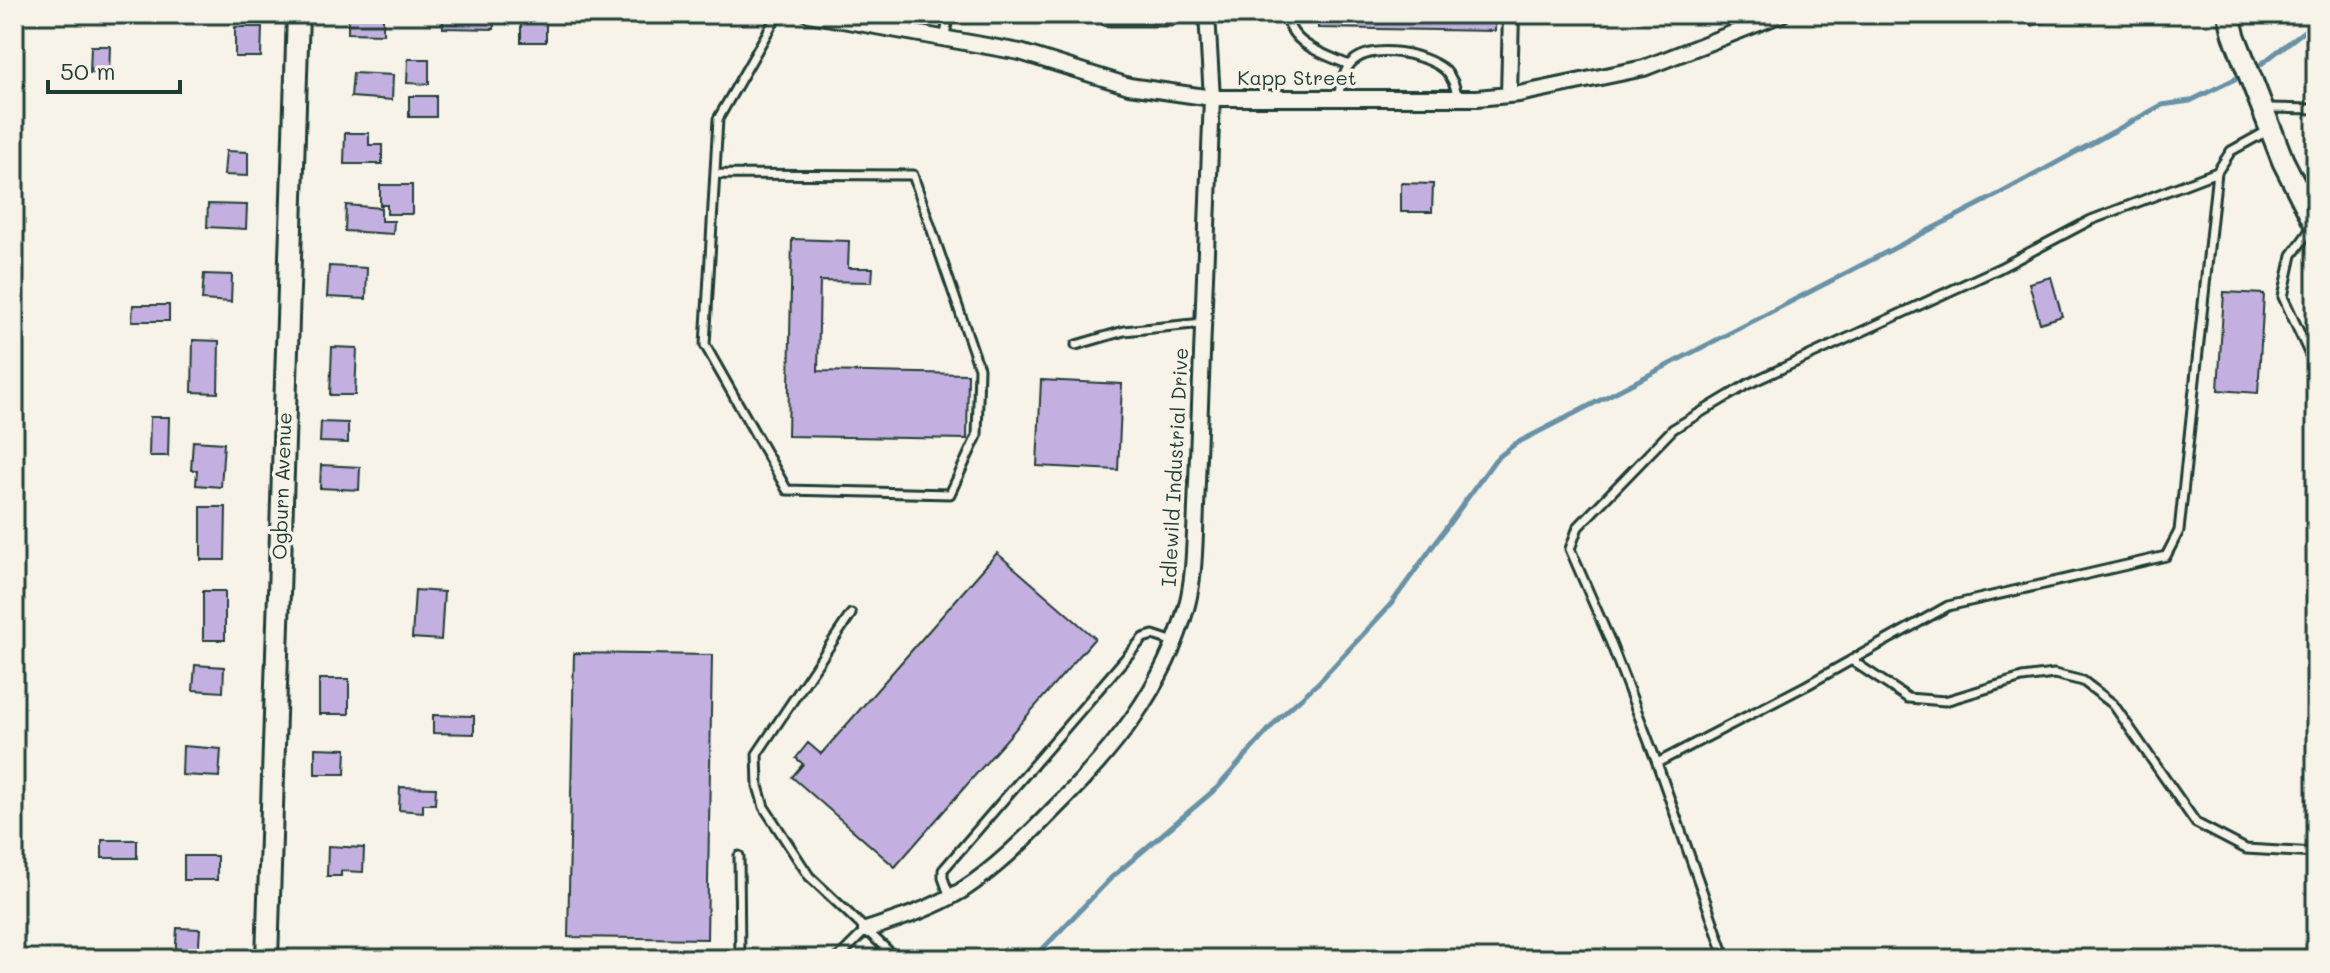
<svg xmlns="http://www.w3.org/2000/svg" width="2330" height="973" viewBox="0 0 2330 973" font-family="Mali,sans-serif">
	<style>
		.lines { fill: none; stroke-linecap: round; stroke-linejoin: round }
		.stream { stroke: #6892a7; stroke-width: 5 }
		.building { fill: #c4b0e0; stroke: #1f3d34; stroke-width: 2 }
		.lane-casing { stroke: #1f3d34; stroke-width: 13 }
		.street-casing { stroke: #1f3d34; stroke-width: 20 }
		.secondary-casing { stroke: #1f3d34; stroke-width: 26 }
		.lane { stroke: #f7f3e8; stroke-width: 7 }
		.street { stroke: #f7f3e8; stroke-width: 14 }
		.secondary { stroke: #f7f3e8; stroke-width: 20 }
		.labels { text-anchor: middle; stroke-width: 7; stroke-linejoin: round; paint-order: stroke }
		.street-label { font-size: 20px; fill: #1f3d34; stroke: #f7f3e8 }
	</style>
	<rect width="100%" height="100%" fill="#f7f3e8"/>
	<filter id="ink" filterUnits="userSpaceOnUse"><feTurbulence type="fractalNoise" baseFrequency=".0125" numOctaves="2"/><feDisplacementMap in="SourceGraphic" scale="16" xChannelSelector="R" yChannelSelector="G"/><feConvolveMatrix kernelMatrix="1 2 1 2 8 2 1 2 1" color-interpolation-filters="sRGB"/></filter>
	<g filter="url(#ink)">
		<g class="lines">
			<!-- stream -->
			<path class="stream" d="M2252 71 2316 22
				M1033 959 1111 878 1218 787 1280 717 1319 682 1391 604 1495 460 1515 444 2001 193 2162 105 2190 101 2243 75"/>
		</g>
		<!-- building -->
		<path class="building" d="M348 14H383V34L348 33Z
			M443 14H494V29L443 28Z
			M1318 14H1495V31L1318 28Z
			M2028 14H2061L2062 18 2031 26Z
			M521 17H546V42H521Z
			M235 27H262L261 57H235Z
			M91 46H110L109 74 90 73Z
			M408 59H429V84L407 83Z
			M353 73 393 75 392 100 351 97Z
			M409 96H436V117H409Z
			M345 133H369V145H382V164H344Z
			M226 151 248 152V176L224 175Z
			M1401 183 1433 184 1432 212H1401Z
			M380 185H412V214H387V205H380Z
			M208 204 247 205 246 229 207 227Z
			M346 205 381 208V221H394L393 234 345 231Z
			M792 239 849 241 848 268H873L872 282 820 281 818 371 968 374 967 439 788 436Z
			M329 266 367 268 366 299 327 297Z
			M204 274 232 275 231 302 202 300Z
			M2051 277 2062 316 2040 323 2029 283Z
			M2224 292 2264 294 2258 393 2218 390Z
			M133 305H169V321H132Z
			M193 340 219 341 218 393 192 392Z
			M332 347 357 348 355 395H330Z
			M1041 380 1122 384 1118 470 1037 466Z
			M150 417H169L168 456H149Z
			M321 422 348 423V443L320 442Z
			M193 441 224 443 221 487 196 485 197 470H191Z
			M321 465 360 467 359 490 320 488Z
			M201 507H226L225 560H201Z
			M997 553 1095 638 895 867 792 777 803 764 796 758 808 743 821 754Z
			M415 590 444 592 441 640 412 638Z
			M203 591H225V640H203Z
			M574 653 712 655 707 939 568 937Z
			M195 665 224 667 223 692 193 690Z
			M319 679H349V714H319Z
			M433 715 474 716V734L433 733Z
			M183 746 221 749 219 777 182 775Z
			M315 748 346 749 345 774H315Z
			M400 787 436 788 435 804H423V812L399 810Z
			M102 840H137V858H102Z
			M328 846 364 848 363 872 341 871V876H327Z
			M184 856H217V880H184Z
			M177 928 200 929 198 959H175Z"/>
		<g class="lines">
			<!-- lane casing -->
			<g class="lane-casing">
				<path id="lane" d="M1106 14V21H1171
					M1287 14C1288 44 1326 55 1349 65
					M945 38 948 14
					M1338 97C1341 85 1342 73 1351 63 1371 42 1425 53 1445 70 1453 78 1455 87 1458 98
					M2266 108 2316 109
					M2217 172 2091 220 2000 268 1748 384 1673 429 1578 527 1570 549 1610 641 1657 763 1807 685 1948 606 2166 556 2179 531 2217 172 2231 151 2269 130
					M716 174 913 175 979 368 977 436 950 494 787 490 705 345 718 119 778 14
					M2313 226 2292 255 2283 297 2316 368
					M1076 345 1124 331 1203 323
					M851 614 757 754 758 786 764 807 809 876 897 959
					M1851 660 1908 698 1945 701 2022 678 2054 674 2083 681 2113 704 2196 823 2246 849 2316 853
					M1657 763 1726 959
					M739 856 740 959
					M950 897 943 878V870L1143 638 1153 635 1174 642
					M837 959 866 930"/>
			</g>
			<!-- street casing -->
			<g class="street-casing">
				<path id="street" d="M809 14 1020 52 1129 86 1212 98H1477L1519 94 1644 68 1782 14
					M1509 95 1511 14
					M866 930C899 919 931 909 961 891 995 869 1024 840 1052 811 1111 753 1165 688 1187 605 1193 582 1194 557 1195 533L1212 98 1207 14"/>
			</g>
			<!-- secondary casing -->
			<g class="secondary-casing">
				<path id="secondary" d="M2229 14 2234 35 2283 161 2316 226
					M267 959 298 14"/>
			</g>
			<!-- lane -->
			<use href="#lane" class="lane"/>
			<!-- street -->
			<use href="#street" class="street"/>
			<!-- secondary -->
			<use href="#secondary" class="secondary"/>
		</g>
	</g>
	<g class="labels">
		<!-- street labels -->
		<g class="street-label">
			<text x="1297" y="85">Kapp Street</text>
			<text transform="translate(1175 467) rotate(-87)" y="7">Idlewild Industrial Drive</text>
			<text transform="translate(282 486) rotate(-88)" y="7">Ogburn Avenue</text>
		</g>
	</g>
	<!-- margin -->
	<rect width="2330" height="973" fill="none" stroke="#f7f3e8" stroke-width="48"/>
	<rect x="24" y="24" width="2282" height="925" fill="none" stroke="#1f3d34" stroke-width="3" filter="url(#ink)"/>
	<!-- scale -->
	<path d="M48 80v12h132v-12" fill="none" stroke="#1f3d34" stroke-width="4"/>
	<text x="60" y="80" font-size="24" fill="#1f3d34" stroke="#f7f3e8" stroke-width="6" paint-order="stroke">50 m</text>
</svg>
